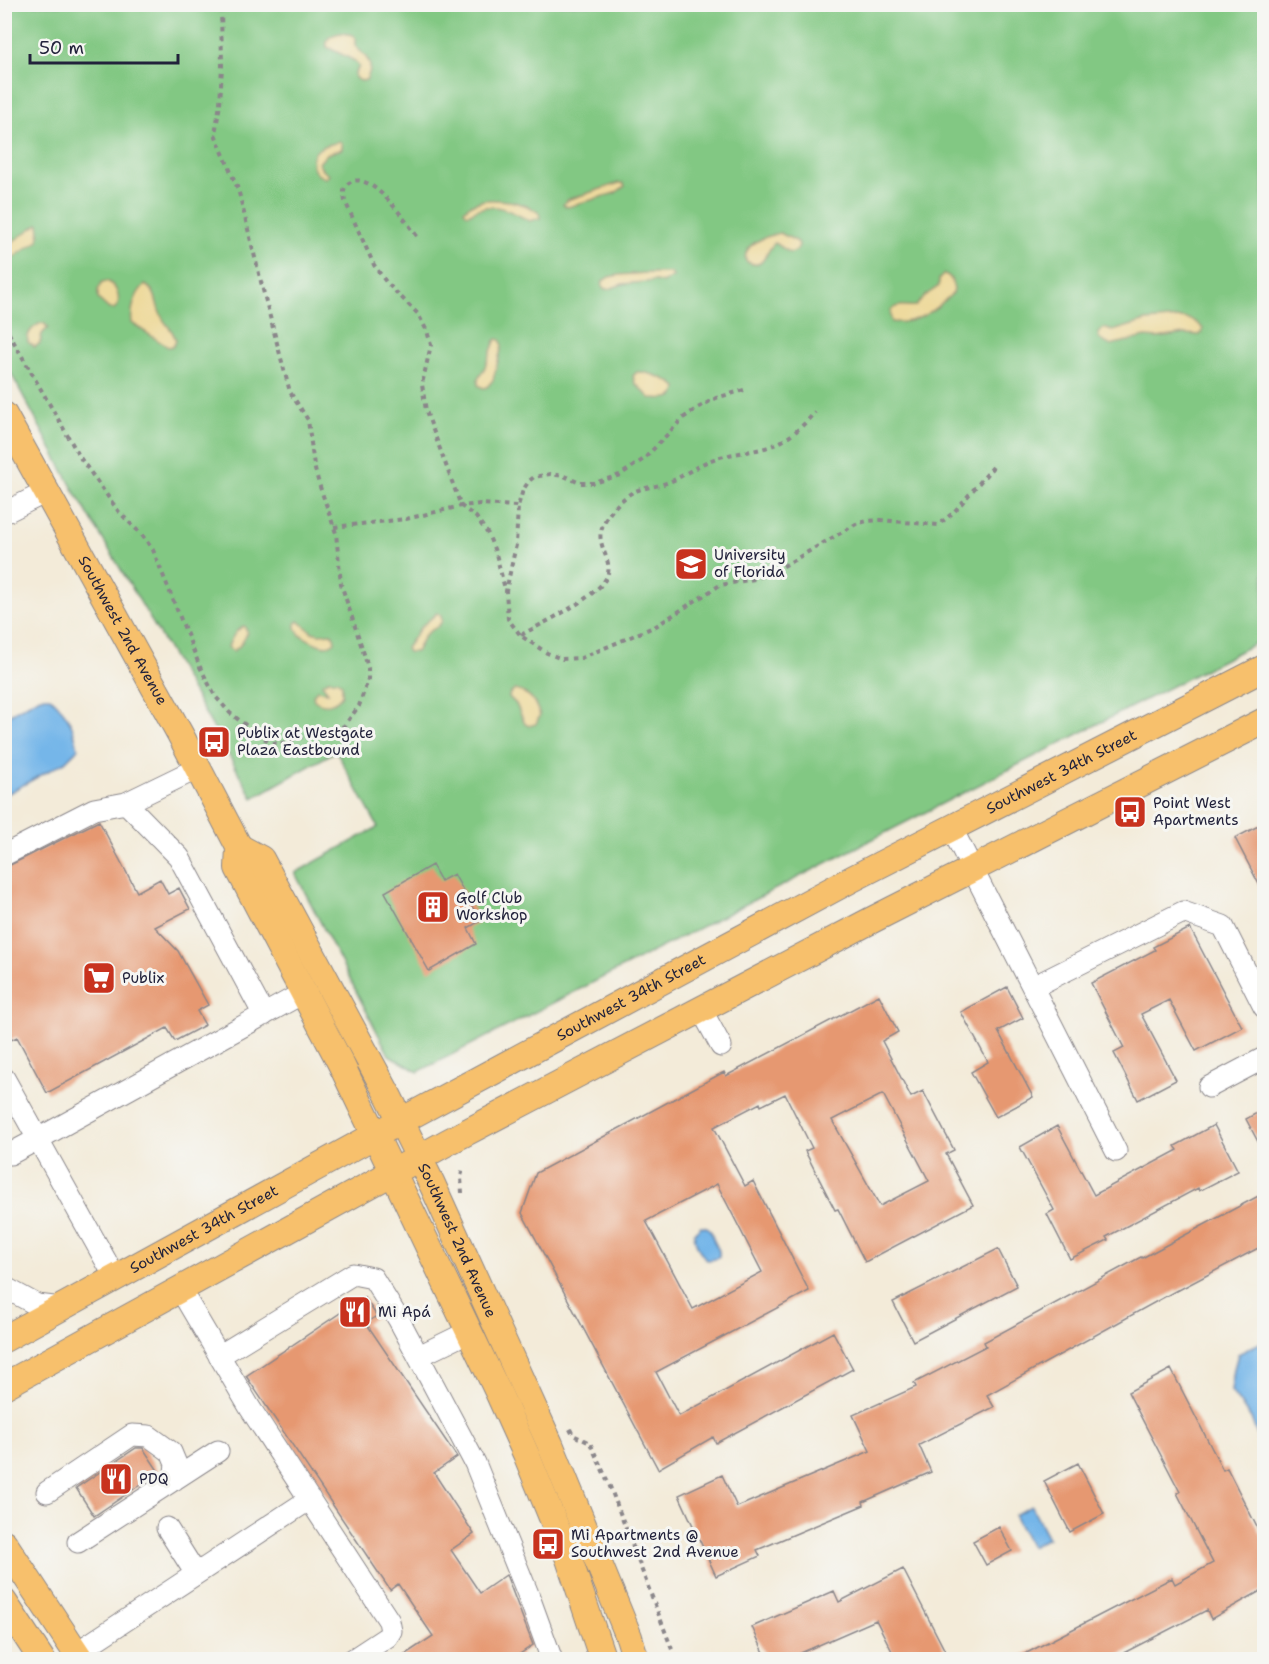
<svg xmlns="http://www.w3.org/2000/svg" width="1269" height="1664" viewBox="0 0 1269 1664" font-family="'Shantell Sans',sans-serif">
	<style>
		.green { fill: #82c883; stroke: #52755f; stroke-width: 1.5 }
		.sand { fill: #eeda9e; stroke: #887e6c; stroke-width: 1.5 }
		.water { fill: #75b6e9; stroke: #4c6c92; stroke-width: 1.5 }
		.building { fill: #e69871; fill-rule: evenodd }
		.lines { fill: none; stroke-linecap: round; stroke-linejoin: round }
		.minor-casing { stroke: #8a868a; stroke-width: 23 }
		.major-casing { stroke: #8a868a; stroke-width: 28 }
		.path { stroke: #8a868a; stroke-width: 4; stroke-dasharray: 4.5 4.5; stroke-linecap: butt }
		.minor { stroke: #fff; stroke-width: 21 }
		.major { stroke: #f7c06c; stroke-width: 26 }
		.labels { text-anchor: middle; stroke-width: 6; stroke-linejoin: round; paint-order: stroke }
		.poi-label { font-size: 15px; fill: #22223b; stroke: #f6f6f2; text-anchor: start }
		.street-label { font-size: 15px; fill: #22223b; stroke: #f6f6f2 }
	</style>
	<rect width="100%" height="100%" fill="#f6f6f2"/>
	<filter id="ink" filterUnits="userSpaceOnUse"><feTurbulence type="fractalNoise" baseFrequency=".0167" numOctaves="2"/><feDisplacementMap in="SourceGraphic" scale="12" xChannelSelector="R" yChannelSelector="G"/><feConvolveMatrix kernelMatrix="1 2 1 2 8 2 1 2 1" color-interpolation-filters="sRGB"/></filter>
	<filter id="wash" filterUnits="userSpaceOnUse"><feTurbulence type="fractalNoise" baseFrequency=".008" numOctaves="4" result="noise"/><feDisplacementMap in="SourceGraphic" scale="24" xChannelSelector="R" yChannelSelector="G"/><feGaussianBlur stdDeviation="1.35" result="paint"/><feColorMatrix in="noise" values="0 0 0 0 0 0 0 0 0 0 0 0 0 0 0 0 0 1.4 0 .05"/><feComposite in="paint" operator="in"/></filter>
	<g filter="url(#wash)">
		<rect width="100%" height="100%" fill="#f3ebd9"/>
		<!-- green -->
		<path class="green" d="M4 5H1264V639L418 1072 389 1055 295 873 378 827 336 751 253 798 177 664 73 489 5 362Z"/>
		<!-- sand -->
		<path class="sand" d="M342 33 353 35 355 37V46C366 57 376 63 366 80L361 81 355 78V73L359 67 355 61 327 47C325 37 333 34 342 33Z
			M339 141 342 143V149L327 154 319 163 321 168 329 175 326 178C310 175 308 156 320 148 326 144 333 145 339 141Z
			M619 183H623L625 186 615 193 568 207 563 205 567 200Z
			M484 200C503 199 523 201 539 213L540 218 530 221C516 214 499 203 482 208 477 209 473 212 468 214L465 212 464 210 470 205Z
			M38 224H39L40 231 38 241 14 257H6L5 247Z
			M780 233 798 242 799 246 796 251 790 253 775 243C765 250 765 273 746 261 741 244 767 236 780 233Z
			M646 273H671L673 277 662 283 656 281 623 284 609 289H605L602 286 603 281 609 277 618 275Z
			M944 274C952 276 952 282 954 290L953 293C936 309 917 325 892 322 890 318 890 315 891 310 898 303 907 307 916 306L926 295 939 286V279Z
			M107 281C116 286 120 295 118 305L114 309H109L98 299V290L102 282Z
			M145 285C158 291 155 304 161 315 165 325 174 330 176 341L173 346 168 347 132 323C130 311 135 293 145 285Z
			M1181 318C1191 319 1197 321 1203 329L1202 333 1199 335 1185 334 1157 338 1146 337 1110 345C1104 343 1098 339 1098 333L1104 328 1113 331 1146 321Z
			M41 323 45 324 48 328 42 334 40 343 35 347 28 342C26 333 34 326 41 323Z
			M497 339 501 340 502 346 493 380 487 387 483 388 478 385V379L485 367 495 341Z
			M637 372C647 371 670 380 677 387 677 402 661 398 650 398L635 383 633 376Z
			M437 613 441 616 442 621C437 630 432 628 426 634 421 639 420 646 416 652H408L406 648C411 642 416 633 421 627 426 622 432 618 437 613Z
			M299 621 312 632 319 634 331 633 334 637 335 642C325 652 311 640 300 635L296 628V623Z
			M244 626 247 631C246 639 240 647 233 651L228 647C230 640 237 628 244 626Z
			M328 680H337L342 684V695C335 705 324 707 314 700L313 695 317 690 328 692 322 684Z
			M515 690C533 695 533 699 540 715L536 724 529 726 525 724 516 704 509 697 510 693Z"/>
		<!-- water -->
		<path class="water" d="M40 697H50C69 715 73 724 78 749L65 762 5 795V717Z
			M701 1226C713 1227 710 1232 714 1241 717 1248 720 1248 719 1256L715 1259 707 1260C699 1252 695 1244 694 1233Z
			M1264 1341V1454L1251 1418 1231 1391 1234 1369 1238 1354Z
			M1031 1506 1048 1538 1031 1547 1014 1515Z"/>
		<g id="blocks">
			<!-- building -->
			<path class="building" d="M99 821 137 892 160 879 168 894 179 888 190 909 155 927 178 951 208 1005 197 1011 205 1025 175 1041 167 1028 47 1093 17 1037 9 1041 4 1032V868Z
				M1264 823V894L1235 838Z
				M432 865 441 881 454 874 480 921 468 928 476 944 429 971 385 892Z
				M1190 928 1242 1027 1196 1051 1169 1000 1141 1014 1176 1080 1138 1100 1114 1053 1124 1048 1091 983 1155 950 1153 947Z
				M1007 987 1023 1018 998 1031 1033 1097 996 1117 971 1072 988 1062 961 1012Z
				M879 995 898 1032 882 1041 911 1097 923 1091 954 1150 946 1154 973 1205 865 1262 838 1209 835 1210 805 1151 812 1148 785 1094 761 1106 760 1103 714 1127 745 1186 753 1181 809 1291 656 1372 679 1416 833 1332 853 1369 716 1443 713 1437 658 1469 522 1213 536 1173 724 1072 726 1076ZM883 1094 929 1181 880 1206 832 1120ZM717 1184 762 1272 693 1309 646 1221Z
				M1264 1109V1153L1246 1119Z
				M1214 1125 1238 1171 1199 1191 1198 1188 1106 1237 1108 1240 1070 1259 1047 1214 1054 1210 1020 1147 1057 1126 1094 1195 1178 1150 1175 1146Z
				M1264 1193V1245L1177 1291V1290L987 1395 994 1407 919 1445 931 1472 863 1502 864 1505 757 1550 760 1556 716 1576 679 1495 722 1475 737 1507 870 1451 853 1415 916 1387 914 1383 986 1346 984 1342 1141 1257 1142 1258Z
				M998 1249 1017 1286 913 1341 893 1302Z
				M364 1297 377 1316 366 1323 457 1457 434 1473 474 1534 451 1550 480 1593 506 1575 507 1577 533 1645 520 1654 524 1659H398L433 1636 398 1584 390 1590 246 1376Z
				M1171 1369 1223 1470 1227 1468 1264 1541V1589L1211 1619 1207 1610 1112 1659H1015L1172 1578 1175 1584 1213 1563 1177 1493 1180 1492 1128 1392Z
				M136 1448H143L159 1472 94 1516 76 1488Z
				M1078 1463 1104 1514 1070 1532 1044 1481Z
				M999 1527 1012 1551 986 1565 973 1541Z
				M903 1569 945 1651 929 1659H896L876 1620 787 1659H767L752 1627 834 1591 839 1602Z"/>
		</g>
	</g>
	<g filter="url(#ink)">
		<use href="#blocks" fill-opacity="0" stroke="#8a868a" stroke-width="1.5"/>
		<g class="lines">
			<!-- minor casing -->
			<g class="minor-casing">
				<path id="minor" d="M4 513 46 492
					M126 803 179 857 264 1015
					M951 827 1116 1151
					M4 855 94 809 126 803 198 768
					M1033 987 1183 912 1223 926 1264 1007
					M701 1009 721 1046
					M4 1078 116 1279
					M1209 1087 1264 1058
					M4 1154H10L38 1139 303 993
					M4 1287 37 1305 62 1308
					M180 1289 250 1408 389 1621 391 1631 387 1637 352 1660
					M219 1356 353 1274 373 1278 399 1320 475 1463 528 1594 552 1660
					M419 1356 468 1332
					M47 1492 132 1435 149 1436 171 1452 176 1464 174 1480
					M167 1528 196 1574
					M78 1542 218 1451
					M76 1653 310 1499"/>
			</g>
			<!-- major casing -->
			<g class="major-casing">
				<g id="major">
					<path id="s1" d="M4 415 180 734 239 847 238 868 341 1064 498 1392 526 1454 569 1559 603 1660"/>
					<path id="s2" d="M239 847 261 859 388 1095 432 1184 550 1444 629 1637 636 1660"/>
					<path id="s3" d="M4 1339 401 1121 852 879 1264 668"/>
					<path d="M4 1386 448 1142 872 920 1264 721"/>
					<path d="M4 1543 81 1660"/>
					<path d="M4 1602 42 1660"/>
				</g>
			</g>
			<!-- path -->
			<path class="path" d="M417 236C406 222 370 168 349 183 342 188 344 194 345 201L374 265 386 282 418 314 427 331 431 345 422 384 426 411 461 506 476 517 488 534 496 554 505 589
				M4 325 81 459 119 512 142 535 153 550 200 667 215 696 230 713 261 737 273 743 279 744 315 733 336 729 344 726 359 706 368 679V668L365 657 341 584 336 533 319 484 314 466 308 420 290 392 265 298 238 189 215 134 220 104 222 66 221 4
				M744 390 716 398 696 409 683 418 644 459 620 475 594 483H580L564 476 550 474 534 477 529 481 523 490 518 506 516 545 506 591 508 619 521 636 547 653 562 659 581 658 656 626 720 585 755 579 782 567 856 524 867 521 881 520 938 525 954 512 993 467
				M334 527 406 519 461 506 480 504 518 506
				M521 635C541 624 599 597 607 576 612 564 603 553 601 541 597 525 615 505 627 496 638 487 653 488 666 483 682 478 695 466 711 460 729 453 749 453 768 447 788 441 802 427 815 412
				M462 1193 461 1177 463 1167
				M570 1429 573 1435 590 1443 609 1484 676 1660"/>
			<!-- minor -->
			<use href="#minor" class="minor"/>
			<!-- major -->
			<use href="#major" class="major"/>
		</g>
	</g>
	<!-- icons -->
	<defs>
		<g id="university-square" transform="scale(1.725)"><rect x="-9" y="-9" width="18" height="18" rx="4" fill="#c8321e" stroke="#f6f6f2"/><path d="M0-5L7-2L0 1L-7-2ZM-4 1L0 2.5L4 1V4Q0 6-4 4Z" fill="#fff"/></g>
		<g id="bus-square" transform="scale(1.725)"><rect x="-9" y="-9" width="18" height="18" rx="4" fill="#c8321e" stroke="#f6f6f2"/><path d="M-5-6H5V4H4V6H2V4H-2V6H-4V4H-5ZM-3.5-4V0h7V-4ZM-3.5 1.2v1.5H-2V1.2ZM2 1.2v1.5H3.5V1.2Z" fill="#fff"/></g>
		<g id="building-square" transform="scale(1.725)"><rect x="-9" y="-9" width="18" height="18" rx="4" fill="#c8321e" stroke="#f6f6f2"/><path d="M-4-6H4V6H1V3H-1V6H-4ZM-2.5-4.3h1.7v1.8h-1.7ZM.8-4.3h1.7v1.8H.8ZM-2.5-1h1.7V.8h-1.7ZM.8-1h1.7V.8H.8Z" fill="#fff"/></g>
		<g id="supermarket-square" transform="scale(1.725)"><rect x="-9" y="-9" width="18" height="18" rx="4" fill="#c8321e" stroke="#f6f6f2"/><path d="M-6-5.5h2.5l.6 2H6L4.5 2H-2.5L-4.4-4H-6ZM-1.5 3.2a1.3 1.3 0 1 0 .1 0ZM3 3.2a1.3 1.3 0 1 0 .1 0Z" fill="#fff"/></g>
		<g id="restaurant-square" transform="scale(1.725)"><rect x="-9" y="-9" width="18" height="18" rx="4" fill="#c8321e" stroke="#f6f6f2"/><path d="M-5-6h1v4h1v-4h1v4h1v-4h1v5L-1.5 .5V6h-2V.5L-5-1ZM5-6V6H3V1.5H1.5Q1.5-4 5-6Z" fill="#fff"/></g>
	</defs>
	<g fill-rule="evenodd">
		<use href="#university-square" x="691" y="564"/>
		<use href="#bus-square" x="214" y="742"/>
		<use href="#bus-square" x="1130" y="812"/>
		<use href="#building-square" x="433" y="907"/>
		<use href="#supermarket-square" x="99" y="978"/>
		<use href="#restaurant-square" x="355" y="1312"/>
		<use href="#restaurant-square" x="116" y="1479"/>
		<use href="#bus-square" x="548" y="1544"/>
	</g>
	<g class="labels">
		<!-- poi labels -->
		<g class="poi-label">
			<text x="714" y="560">University<tspan x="714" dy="17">of Florida</tspan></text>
			<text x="237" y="738">Publix at Westgate<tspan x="237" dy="17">Plaza Eastbound</tspan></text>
			<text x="1153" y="808">Point West<tspan x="1153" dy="17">Apartments</tspan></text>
			<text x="456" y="903">Golf Club<tspan x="456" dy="17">Workshop</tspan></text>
			<text x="122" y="983">Publix</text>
			<text x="378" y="1317">Mi Apá</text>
			<text x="139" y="1484">PDQ</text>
			<text x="571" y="1540">Mi Apartments @<tspan x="571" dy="17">Southwest 2nd Avenue</tspan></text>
		</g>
		<!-- street labels -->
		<g class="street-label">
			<text dy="5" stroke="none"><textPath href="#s1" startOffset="246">Southwest 2nd Avenue</textPath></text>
			<text dy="5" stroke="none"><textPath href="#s3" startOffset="1200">Southwest 34th Street</textPath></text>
			<text dy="5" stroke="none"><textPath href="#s3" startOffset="714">Southwest 34th Street</textPath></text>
			<text dy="5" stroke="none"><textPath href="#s3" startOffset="228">Southwest 34th Street</textPath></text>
			<text dy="5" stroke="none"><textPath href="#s2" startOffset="454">Southwest 2nd Avenue</textPath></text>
		</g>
	</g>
	<!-- margin -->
	<rect width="1269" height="1664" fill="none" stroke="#f6f6f2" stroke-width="24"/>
	<!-- scale -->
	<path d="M30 54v9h148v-9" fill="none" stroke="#22223b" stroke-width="3"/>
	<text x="39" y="54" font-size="18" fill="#22223b" stroke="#f6f6f2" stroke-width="4.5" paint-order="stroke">50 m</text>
</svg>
